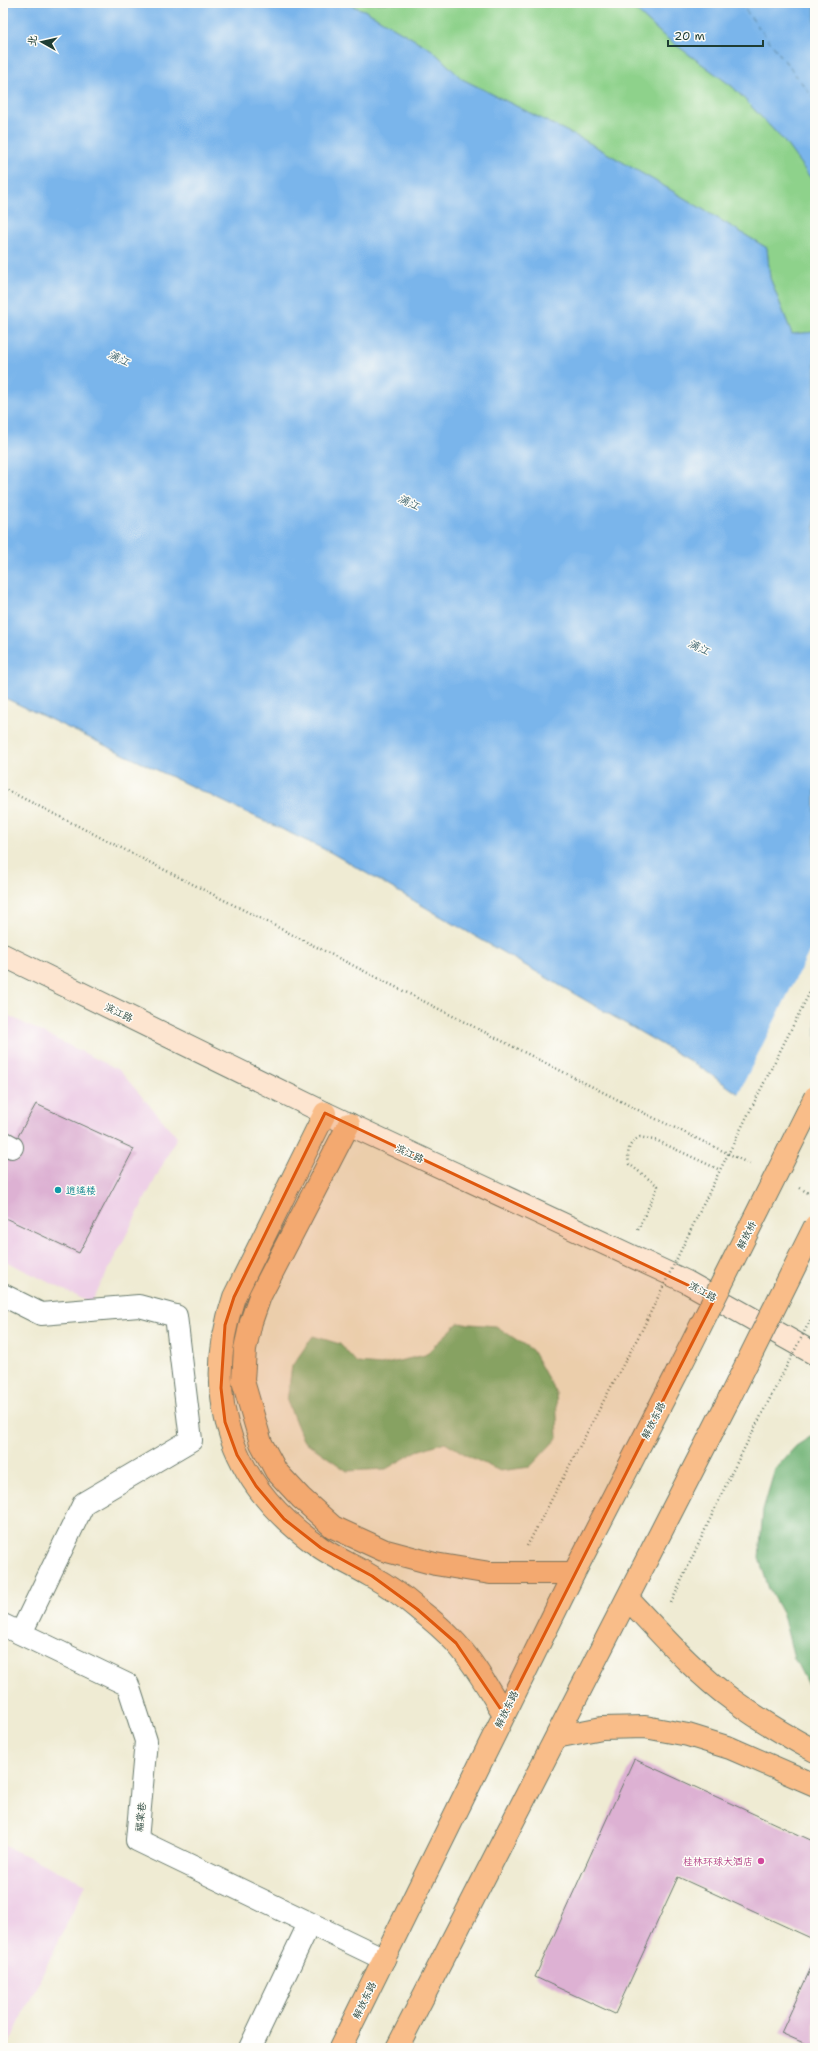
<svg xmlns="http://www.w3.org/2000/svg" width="818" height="2051" viewBox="0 0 818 2051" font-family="'Shantell Sans','LXGW WenKai TC',sans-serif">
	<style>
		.built { fill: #eed0e7 }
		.green { fill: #8ed28b; stroke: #568860 }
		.forest { fill: #72b477; stroke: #487856 }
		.water { fill: #7ab5eb; stroke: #4c7990 }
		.pier { fill: #efebd3 }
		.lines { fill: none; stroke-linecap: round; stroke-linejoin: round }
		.ferry { stroke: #3a616b; stroke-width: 1; stroke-dasharray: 5 4; stroke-linecap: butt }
		.building { fill: #ddb1d3 }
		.street-casing { stroke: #687a6c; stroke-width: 24 }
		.secondary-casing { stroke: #687a6c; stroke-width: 24 }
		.primary-casing { stroke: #687a6c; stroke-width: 24 }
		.path { stroke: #687a6c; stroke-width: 2.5; stroke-dasharray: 1 3; stroke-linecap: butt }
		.street { stroke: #fff; stroke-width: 22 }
		.secondary { stroke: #fde5d0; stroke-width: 22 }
		.primary { stroke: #f9bd89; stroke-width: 22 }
		.primary-bridge-casing { stroke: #687a6c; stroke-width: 24; stroke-linecap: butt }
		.path-bridge { stroke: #687a6c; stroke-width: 2.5; stroke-dasharray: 1 3; stroke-linecap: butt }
		.primary-bridge { stroke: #f9bd89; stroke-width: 22 }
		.marked { fill: #de580e; fill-opacity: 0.2; stroke: #de580e; stroke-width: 3; stroke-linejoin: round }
		.culture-dot { fill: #0f9aa8; stroke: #fdfcf7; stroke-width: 1.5 }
		.hotel-dot { fill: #d1479c; stroke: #fdfcf7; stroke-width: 1.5 }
		.labels { text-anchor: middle; stroke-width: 3; stroke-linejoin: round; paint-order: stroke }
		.street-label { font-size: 10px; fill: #1f3d34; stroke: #fdfcf7 }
		.culture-label { font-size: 10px; fill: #0d838f; stroke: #fdfcf7; text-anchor: start }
		.hotel-label { font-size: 10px; fill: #b23c85; stroke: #fdfcf7; text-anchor: end }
		.water-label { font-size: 11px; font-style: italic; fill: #3a616b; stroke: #fdfcf7 }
	</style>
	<rect width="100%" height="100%" fill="#fdfcf7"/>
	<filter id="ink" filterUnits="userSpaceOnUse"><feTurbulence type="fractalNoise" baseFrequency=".025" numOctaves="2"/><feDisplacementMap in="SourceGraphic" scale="8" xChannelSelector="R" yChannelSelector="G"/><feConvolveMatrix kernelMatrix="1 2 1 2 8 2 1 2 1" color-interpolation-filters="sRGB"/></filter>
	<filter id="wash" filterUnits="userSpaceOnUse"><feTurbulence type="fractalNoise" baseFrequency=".012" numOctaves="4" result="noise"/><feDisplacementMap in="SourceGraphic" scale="16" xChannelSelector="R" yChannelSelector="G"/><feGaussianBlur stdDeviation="0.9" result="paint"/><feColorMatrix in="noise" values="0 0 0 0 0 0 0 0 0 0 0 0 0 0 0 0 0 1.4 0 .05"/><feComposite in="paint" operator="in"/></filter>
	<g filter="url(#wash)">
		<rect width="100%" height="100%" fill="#efebd3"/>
		<!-- built -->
		<path class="built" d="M3 1013 119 1070 177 1137 91 1303 3 1260Z
			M3 1845 86 1884 7 2048H3Z"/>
		<!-- green -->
		<path class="green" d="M343 3H628L664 36 733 87 784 141 815 184V332L792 334 770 278 767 248 669 189 584 140 462 79 432 50 364 10Z"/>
		<!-- forest -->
		<path class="forest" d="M458 1323 496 1326 532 1350 556 1393 558 1437 530 1467 500 1471 468 1456 445 1442 417 1451 386 1469 347 1471 303 1440 287 1401 292 1366 313 1336 340 1344 357 1363 381 1365 425 1355Z
			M815 1434V1690L808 1685 794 1658 783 1615 769 1589 759 1558 763 1510 775 1469 796 1446Z"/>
		<!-- water -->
		<path class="water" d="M3 3H343L364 10 432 50 462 79 584 140 669 189 767 248 770 278 792 334 815 332V1147L697 1065 330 852 3 697Z
			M628 3H815V184L784 141 733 87 664 36Z"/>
		<!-- pier -->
		<path class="pier" d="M815 940V1149L737 1096Z"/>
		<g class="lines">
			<!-- ferry -->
			<path class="ferry" d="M740 3 815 100"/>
		</g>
		<g id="blocks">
			<!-- building -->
			<path class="building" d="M36 1104 134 1149 79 1253 3 1217V1163Z
				M634 1759 815 1842V1940L678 1877 615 2014 535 1977Z
				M815 1959V2048L781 2033Z"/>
		</g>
	</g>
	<g filter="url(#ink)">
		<use href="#blocks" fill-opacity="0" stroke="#687a6c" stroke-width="1"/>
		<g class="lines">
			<!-- street casing -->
			<g class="street-casing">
				<path id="street" d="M3 1142 12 1147
					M3 1295 41 1314 139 1306 176 1316 191 1440 84 1503 21 1633
					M3 1625 128 1685 146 1741 137 1840 384 1959
					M250 2048 309 1924"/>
			</g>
			<!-- secondary casing -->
			<g class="secondary-casing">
				<path id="secondary" d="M3 955 325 1113 687 1282 815 1354"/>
			</g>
			<!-- primary casing -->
			<g class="primary-casing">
				<path id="primary" d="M325 1113 234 1297C200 1399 232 1487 321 1548 336 1558 354 1566 371 1576 387 1585 404 1597 418 1609 431 1619 445 1631 456 1643 475 1664 489 1690 504 1714
					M349 1124 260 1296 251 1322 245 1349 243 1381 261 1443 276 1471 301 1498 333 1527 383 1550 435 1564 490 1573H574
					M628 1599C661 1634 695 1673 734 1701 760 1720 787 1736 815 1751
					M556 1737 602 1728 645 1727 688 1735 730 1748 815 1785
					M340 2048 574 1573 677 1373
					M397 2048 729 1399"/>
			</g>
			<!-- path -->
			<path class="path" d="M3 788 648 1115 750 1164
				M800 1188 815 1197
				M638 1230 658 1186 629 1164C627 1151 628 1143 640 1137L658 1141 720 1170
				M527 1546 611 1387
				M671 1603 731 1474"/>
			<!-- street -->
			<use href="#street" class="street"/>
			<!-- secondary -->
			<use href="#secondary" class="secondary"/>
			<!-- primary -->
			<use href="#primary" class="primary"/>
			<!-- primary-bridge casing -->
			<g class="primary-bridge-casing">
				<path id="primary-bridge" d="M677 1373 815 1097
					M729 1399 815 1226"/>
			</g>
			<!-- path-bridge -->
			<path class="path-bridge" d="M611 1387 642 1330 720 1170 815 982
				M731 1474 815 1311"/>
			<!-- primary-bridge -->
			<use href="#primary-bridge" class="primary-bridge"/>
		</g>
	</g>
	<!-- marked area -->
	<path class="marked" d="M325 1113 715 1298 504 1714 456 1643 417 1609 372 1576 321 1548 284 1519 256 1486 237 1455 225 1422 221 1388 225 1325 234 1297Z"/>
	<!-- markers -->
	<circle class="culture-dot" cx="58" cy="1190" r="4"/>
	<circle class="hotel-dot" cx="761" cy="1861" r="4"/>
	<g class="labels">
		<!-- street labels -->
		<g class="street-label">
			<text transform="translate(119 1012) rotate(26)" y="4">滨江路</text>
			<text transform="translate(410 1153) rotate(25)" y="4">滨江路</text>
			<text transform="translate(746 1235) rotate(-63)" y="4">解放桥</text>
			<text transform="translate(703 1291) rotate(29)" y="4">滨江路</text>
			<text transform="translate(653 1420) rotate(-63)" y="4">解放东路</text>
			<text transform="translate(506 1709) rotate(-64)" y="4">解放东路</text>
			<text transform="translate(140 1817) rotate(-83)" y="4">福棠巷</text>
			<text transform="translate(364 2000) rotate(-64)" y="4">解放东路</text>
		</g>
		<!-- culture labels -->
		<g class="culture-label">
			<text x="66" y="1194">逍遥楼</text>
		</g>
		<!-- hotel labels -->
		<g class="hotel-label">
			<text x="753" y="1865">桂林环球大酒店</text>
		</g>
		<!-- water labels -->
		<g class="water-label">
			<text transform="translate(119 358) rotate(26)" y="4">漓江</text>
			<text transform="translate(409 502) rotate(26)" y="4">漓江</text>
			<text transform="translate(699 647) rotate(26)" y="4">漓江</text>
		</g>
	</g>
	<!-- margin -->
	<rect width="818" height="2051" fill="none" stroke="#fdfcf7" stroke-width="16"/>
	<!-- north arrow -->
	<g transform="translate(42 42) rotate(278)" stroke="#fdfcf7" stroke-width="3" paint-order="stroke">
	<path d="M0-3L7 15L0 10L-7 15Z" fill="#1f3d34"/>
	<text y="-6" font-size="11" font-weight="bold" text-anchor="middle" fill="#1f3d34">北</text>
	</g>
	<!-- scale -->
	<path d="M668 40v6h95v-6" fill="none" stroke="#1f3d34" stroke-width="2"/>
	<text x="674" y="40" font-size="12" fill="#1f3d34" stroke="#fdfcf7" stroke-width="3" paint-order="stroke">20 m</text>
</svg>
